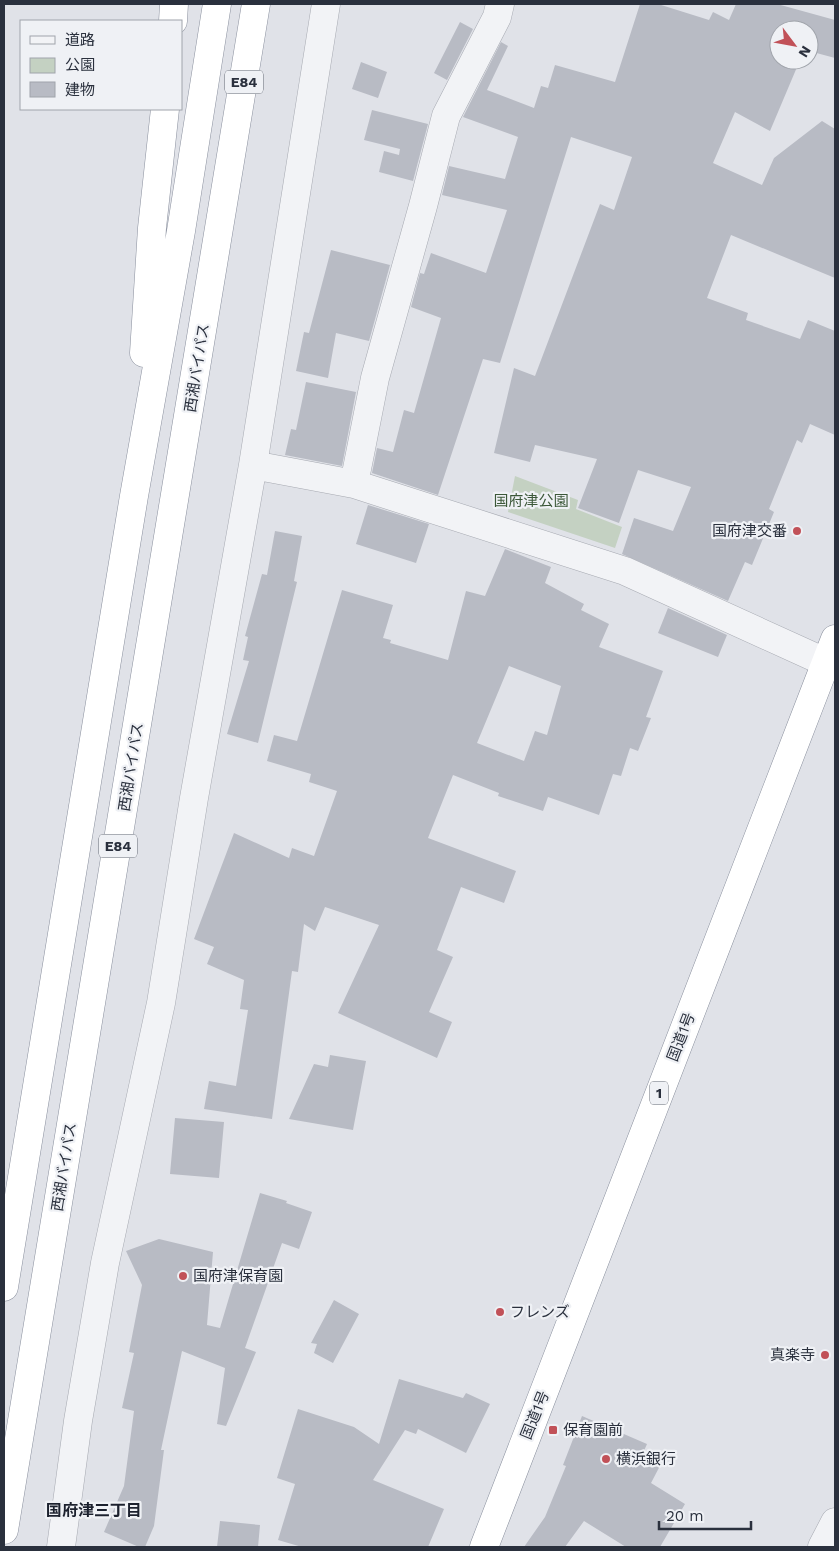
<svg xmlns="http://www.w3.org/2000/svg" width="839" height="1551" viewBox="0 0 839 1551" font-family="'Work Sans','Noto Sans JP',sans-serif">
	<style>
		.green { fill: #c4d1c2 }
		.building { fill: #b8bbc4; fill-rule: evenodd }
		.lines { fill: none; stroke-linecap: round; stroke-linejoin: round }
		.street-casing { stroke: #a6a9b1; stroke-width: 29 }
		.highway-casing { stroke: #898f9d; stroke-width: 29 }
		.street { stroke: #f2f3f6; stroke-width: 28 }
		.highway { stroke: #fff; stroke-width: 28 }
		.poi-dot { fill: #c15158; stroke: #eff1f5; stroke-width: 2 }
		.labels { text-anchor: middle; stroke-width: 4.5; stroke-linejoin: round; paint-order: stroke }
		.shield { fill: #eff1f5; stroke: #656a74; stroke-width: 1 }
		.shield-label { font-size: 14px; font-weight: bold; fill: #2a303d }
		.street-label { font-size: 15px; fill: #2a303d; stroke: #eff1f5 }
		.park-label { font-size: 15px; fill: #3c5839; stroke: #eff1f5 }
		.poi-label { font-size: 15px; fill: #2a303d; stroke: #eff1f5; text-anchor: start }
		.neighbourhood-label { font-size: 16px; font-weight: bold; fill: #1c212e; stroke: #eff1f5 }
	</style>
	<rect width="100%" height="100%" fill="#e0e2e8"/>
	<!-- green -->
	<path class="green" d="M515 476 578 500 576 509 622 527 615 548 508 512Z"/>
	<!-- building -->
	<path class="building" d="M640 4H658L709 20 713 12 729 20 736 4H777L835 20V58L809 51V30H779V60H800L770 131 735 112 713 163 762 185 774 158 822 121 835 129V278L731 235 707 298 748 313 746 320 800 339 808 320 835 331V435L810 424 802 443 797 440 769 509 774 512 752 565 745 562 728 601 622 554 634 518 673 531 691 487 638 470 619 523 578 508 597 459 535 445 530 462 494 453 514 368 535 376 600 204 614 210 632 157 571 137 500 363 483 359 438 495 372 473 377 448 393 452 404 410 414 413 441 318 411 307 420 273 424 274 431 253 486 273 507 210 442 195 449 166 505 179 518 137 463 117 501 42 508 46 487 90 534 108 541 86 548 88 555 65 615 82Z
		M460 22 473 29 447 80 434 73Z
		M361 62 387 72 378 98 352 89Z
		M372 110 428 124 413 181 379 172 384 151 399 155 400 149 364 140Z
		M331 250 390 265 369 341 336 333 328 378 296 371 304 332 309 333Z
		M306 382 356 392 342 466 285 455 291 429 296 430Z
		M368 505 429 524 416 563 356 544Z
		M275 531 302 536 294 581 297 582 258 743 227 734 249 661 243 660 248 637 245 636 262 574 267 575Z
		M505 549 551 567 545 583 584 604 581 610 609 624 599 647 663 671 646 717 651 718 638 751 630 748 621 776 613 774 599 815 548 797 543 811 498 796 499 793 453 775 428 838 516 871 504 903 461 887 437 950 453 957 429 1012 452 1022 437 1058 338 1013 379 925 325 907 315 931 304 924 298 972 292 971 272 1119 204 1109 209 1081 236 1086 248 1010 240 1009 244 980 207 964 214 947 194 939 234 833 289 858 292 848 314 856 337 791 309 782 311 774 267 761 274 735 297 741 342 590 393 605 383 638 391 640 390 643 448 660 466 591 485 596ZM509 666 561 686 547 735 535 731 524 761 477 743Z
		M668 608 727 635 718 657 658 633Z
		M330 1055 366 1061 353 1130 289 1119 314 1064 328 1067Z
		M175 1118 224 1122 219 1178 170 1174Z
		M260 1193 287 1201 286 1203 312 1212 299 1249 282 1243 245 1348 256 1352 226 1426 217 1424 225 1368 182 1351 161 1450H164L154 1526 145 1547H139L104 1532 124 1486 134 1411 122 1408 134 1353 129 1352 142 1285 126 1251 159 1239 213 1252 207 1325 220 1328Z
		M334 1300 359 1314 333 1363 314 1353 317 1344 311 1343Z
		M399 1379 463 1398 466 1393 490 1404 466 1453 418 1429 416 1434 405 1430 373 1480 444 1509 428 1547H302L278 1540 295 1484 277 1478 298 1409 354 1427 379 1444Z
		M582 1416 647 1444 643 1453 662 1462 651 1483 685 1504 660 1547H626L584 1521 565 1547H524L545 1517 566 1466 563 1465Z
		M220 1521 260 1525 258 1547H217Z"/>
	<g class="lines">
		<!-- street casing -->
		<g class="street-casing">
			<path id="street" d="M253 465 354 484 625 571 825 662
				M354 484 375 378 423 206 446 116 497 17 500 4
				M61 1547 78 1421 105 1263 161 1003 194 798 253 465 326 4
				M822 1547 835 1522"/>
		</g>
		<!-- highway casing -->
		<g class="highway-casing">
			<path id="highway" d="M173 21 174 4
				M144 353 152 228 165 109
				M4 1287 134 496 181 231 217 4
				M4 1530 256 4
				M484 1547 835 639"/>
		</g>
		<!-- street -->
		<use href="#street" class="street"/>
		<!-- highway -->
		<use href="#highway" class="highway"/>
	</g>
	<!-- markers -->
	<g class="poi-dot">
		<circle cx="797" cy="531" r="5"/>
		<circle cx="183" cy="1276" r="5"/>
		<circle cx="500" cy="1312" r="5"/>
		<circle cx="825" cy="1355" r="5"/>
		<rect x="548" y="1425" width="10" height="10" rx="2.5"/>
		<circle cx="606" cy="1459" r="5"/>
	</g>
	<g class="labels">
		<!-- shield labels -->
		<g class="shield">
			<rect x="225" y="70.5" width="38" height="23" rx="4"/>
			<rect x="99" y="834.5" width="38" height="23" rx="4"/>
			<rect x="650" y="1081.5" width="18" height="23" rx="4"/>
		</g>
		<g class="shield-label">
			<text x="244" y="87">E84</text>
			<text x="118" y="851">E84</text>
			<text x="659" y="1098">1</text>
		</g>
		<!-- street labels -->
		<g class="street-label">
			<text transform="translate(197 368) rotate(-81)" y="5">西湘バイパス</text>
			<text transform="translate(131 767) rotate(-81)" y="5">西湘バイパス</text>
			<text transform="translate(681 1037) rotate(-69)" y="5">国道1号</text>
			<text transform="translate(64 1167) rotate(-81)" y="5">西湘バイパス</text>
			<text transform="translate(535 1415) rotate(-68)" y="5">国道1号</text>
		</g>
		<!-- park labels -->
		<g class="park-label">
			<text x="531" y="506">国府津公園</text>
		</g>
		<!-- poi labels -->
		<g class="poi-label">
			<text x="787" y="536" text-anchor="end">国府津交番</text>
			<text x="193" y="1281">国府津保育園</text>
			<text x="510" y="1317">フレンズ</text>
			<text x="815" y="1360" text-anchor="end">真楽寺</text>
			<text x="563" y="1435">保育園前</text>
			<text x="616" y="1464">横浜銀行</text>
		</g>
		<!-- neighbourhood labels -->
		<g class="neighbourhood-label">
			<text x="94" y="1516">国府津三丁目</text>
		</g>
	</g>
	<!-- border -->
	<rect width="839" height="1551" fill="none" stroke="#2a303d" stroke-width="10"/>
	<!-- legend -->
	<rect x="20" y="20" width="162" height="90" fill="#eff1f5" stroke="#a0a4ab"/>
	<rect x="30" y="36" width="25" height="8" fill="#f2f3f6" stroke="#a0a4ab"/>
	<text x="65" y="45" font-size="15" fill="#2a303d">道路</text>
	<rect x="30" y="58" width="25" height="15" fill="#c4d1c2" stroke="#a0a4ab"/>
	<text x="65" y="70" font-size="15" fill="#2a303d">公園</text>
	<rect x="30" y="82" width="25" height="15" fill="#b8bbc4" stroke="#a0a4ab"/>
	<text x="65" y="95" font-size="15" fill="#2a303d">建物</text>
	<!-- north arrow -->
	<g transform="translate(794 45) rotate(122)"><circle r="24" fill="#eff1f5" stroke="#a0a4ab"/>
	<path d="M0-4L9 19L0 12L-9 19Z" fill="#c15158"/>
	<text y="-8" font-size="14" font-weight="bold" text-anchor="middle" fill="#2a303d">N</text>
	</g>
	<!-- scale -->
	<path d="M659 1521v8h92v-8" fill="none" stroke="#2a303d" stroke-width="2.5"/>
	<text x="666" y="1521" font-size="15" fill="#2a303d" stroke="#eff1f5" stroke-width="4" paint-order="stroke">20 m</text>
</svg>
